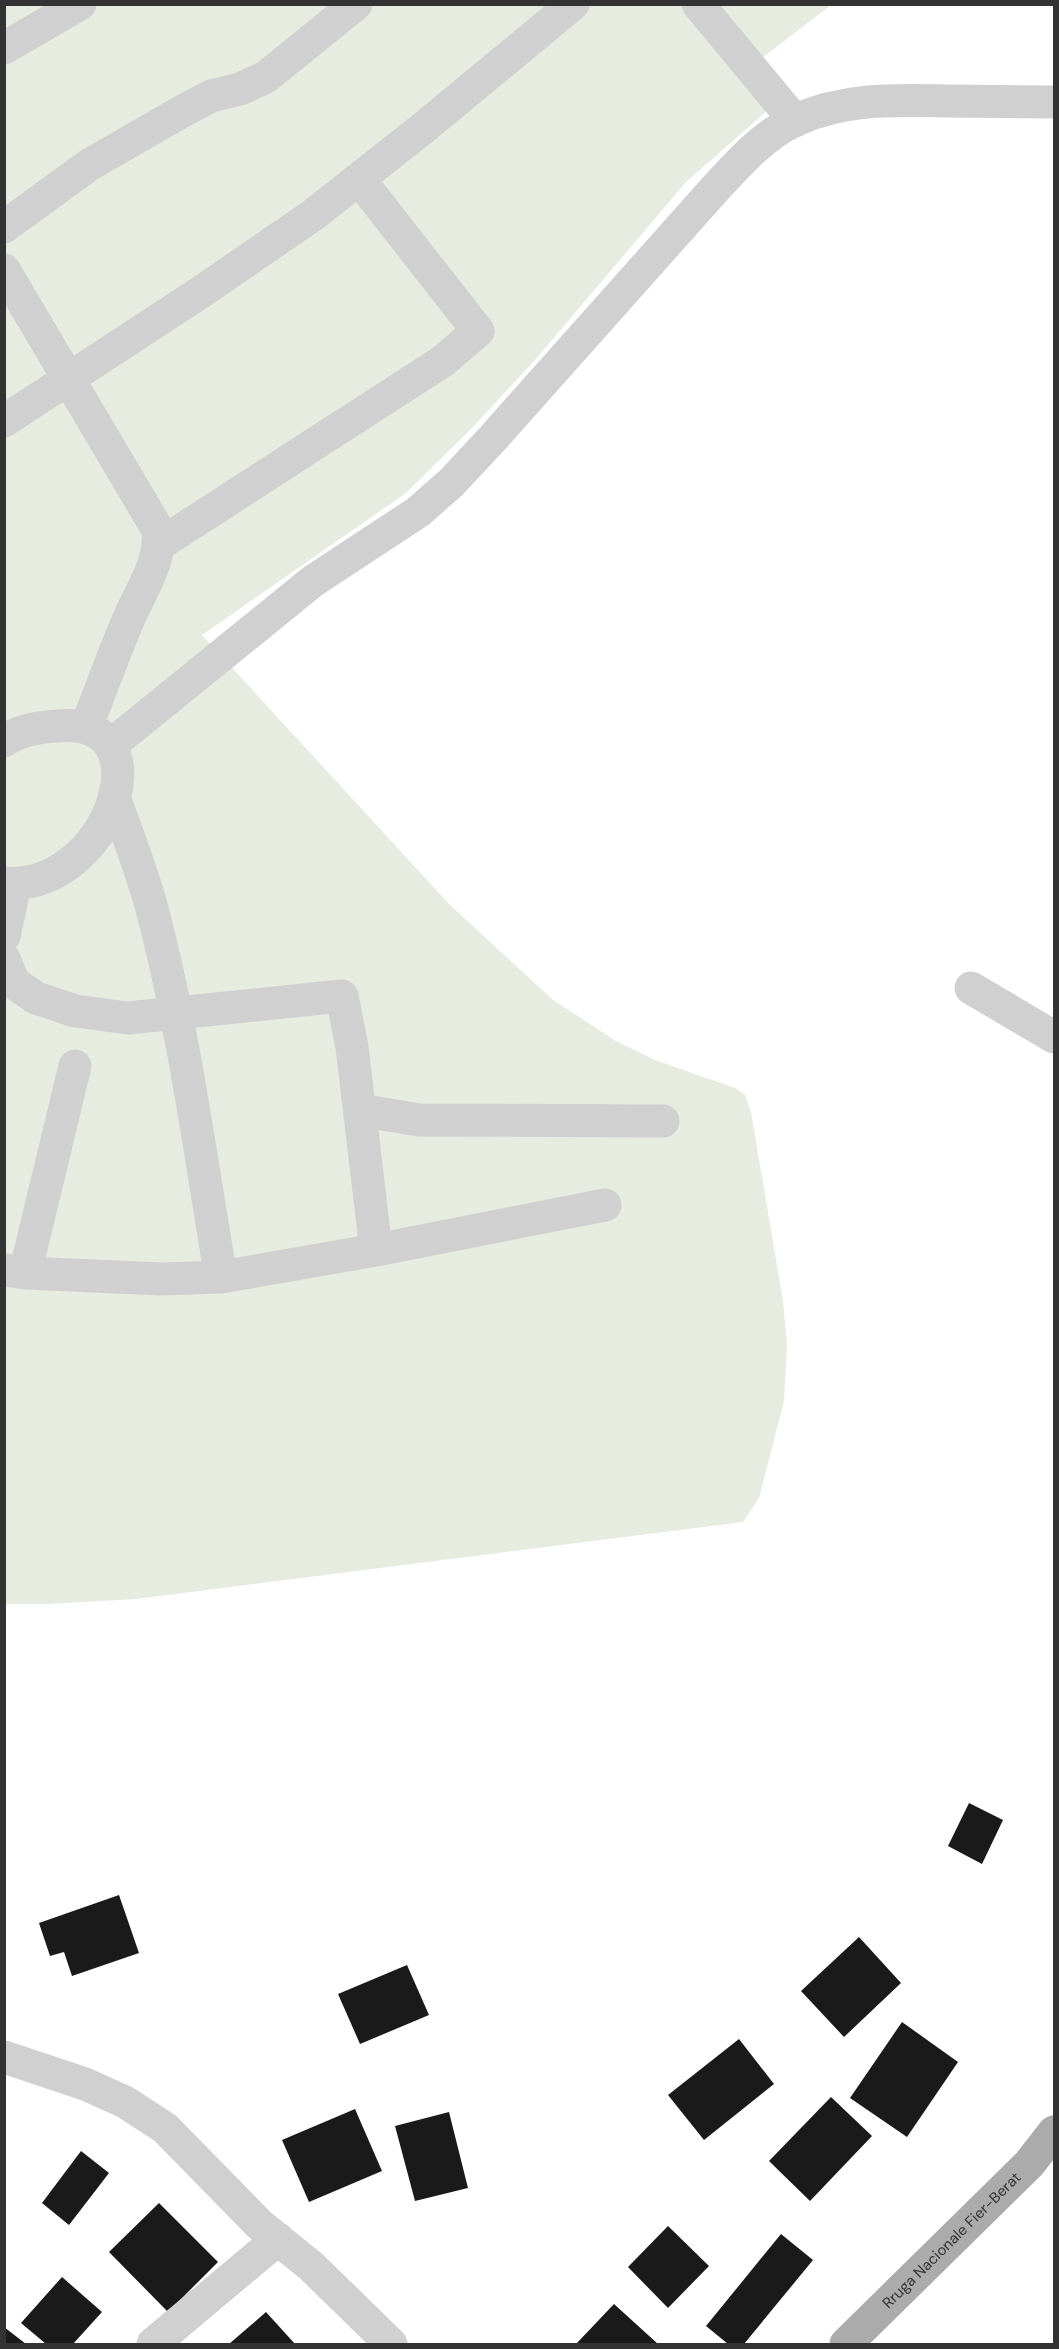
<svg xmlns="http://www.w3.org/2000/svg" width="1059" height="2349" viewBox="0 0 1059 2349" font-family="'DM Sans',sans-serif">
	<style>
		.green { fill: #e6ecdf }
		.building { fill: #1a1a1a }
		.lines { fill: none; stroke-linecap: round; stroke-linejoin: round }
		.minor { stroke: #d0d0d0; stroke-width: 33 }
		.major { stroke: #ababab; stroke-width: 33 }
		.labels { text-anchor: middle; stroke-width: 6; stroke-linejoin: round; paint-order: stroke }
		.street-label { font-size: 15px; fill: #333; stroke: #fff }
	</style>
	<rect width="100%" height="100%" fill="#fff"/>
	<!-- green -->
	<path class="green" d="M5 5H831L741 74 768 110 686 182 535 360 470 430 406 493 202 635 449 904 553 1000 616 1041 655 1060 735 1088 745 1095 751 1112 783 1301 787 1344 784 1401 759 1498 743 1522 136 1599 48 1604H5Z"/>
	<!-- building -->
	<path class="building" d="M969 1803 1003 1820 982 1864 948 1846Z
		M119 1895 139 1953 72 1976 64 1952 50 1956 39 1923Z
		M859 1937 901 1983 844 2037 801 1991Z
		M407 1965 429 2015 360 2044 338 1994Z
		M902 2022 958 2062 907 2137 850 2098Z
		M739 2039 774 2084 704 2140 668 2095Z
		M831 2097 872 2136 810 2201 769 2161Z
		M355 2109 382 2171 309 2202 282 2140Z
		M449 2112 468 2188 415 2201 395 2126Z
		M81 2151 109 2173 69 2225 42 2203Z
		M159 2203 218 2262 168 2312 109 2252Z
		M668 2226 709 2266 668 2308 628 2267Z
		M781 2234 813 2260 744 2344H728L706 2326Z
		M62 2277 102 2312 73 2344H46L21 2323Z
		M614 2304 658 2344H576Z
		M266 2312 295 2344H229Z
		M4 2327 26 2344H4Z"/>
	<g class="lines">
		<!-- minor -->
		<path class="minor" d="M698 4 795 121
			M4 48 80 4
			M4 227 89 165 181 112 211 96 240 89 266 77 356 4
			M4 270 158 530C162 563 138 595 126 625 112 659 99 694 86 728
			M4 421 201 292 313 215 422 129 573 4
			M160 544 443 361 478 331 359 179
			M4 741C19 730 39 727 57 726 171 715 108 893 4 883
			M111 745 313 581 418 512 451 483 493 438 713 191C737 165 763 135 796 120 845 98 893 100 945 101 981 101 1018 102 1054 102
			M114 797C127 834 142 871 152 909 184 1030 200 1155 221 1277
			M4 936 15 884
			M4 959 14 983 36 998 75 1011 128 1018 342 996 352 1047 376 1250
			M971 988 1054 1037
			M360 1110 419 1120 663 1121
			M4 1270 25 1273 162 1279 221 1277 376 1250 605 1205
			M25 1273 75 1066
			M4 2057 85 2084 125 2102 165 2128 259 2224 311 2266 391 2344
			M153 2344 278 2239"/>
		<!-- major -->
		<path class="major" id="s1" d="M846 2344 1029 2164 1054 2132"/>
	</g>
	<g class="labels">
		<!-- street labels -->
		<g class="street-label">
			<text dy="5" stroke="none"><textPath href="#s1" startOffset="148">Rruga Nacionale Fier-Berat</textPath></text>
		</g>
	</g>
	<!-- border -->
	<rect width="1059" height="2349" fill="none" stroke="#333333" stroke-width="12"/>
</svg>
